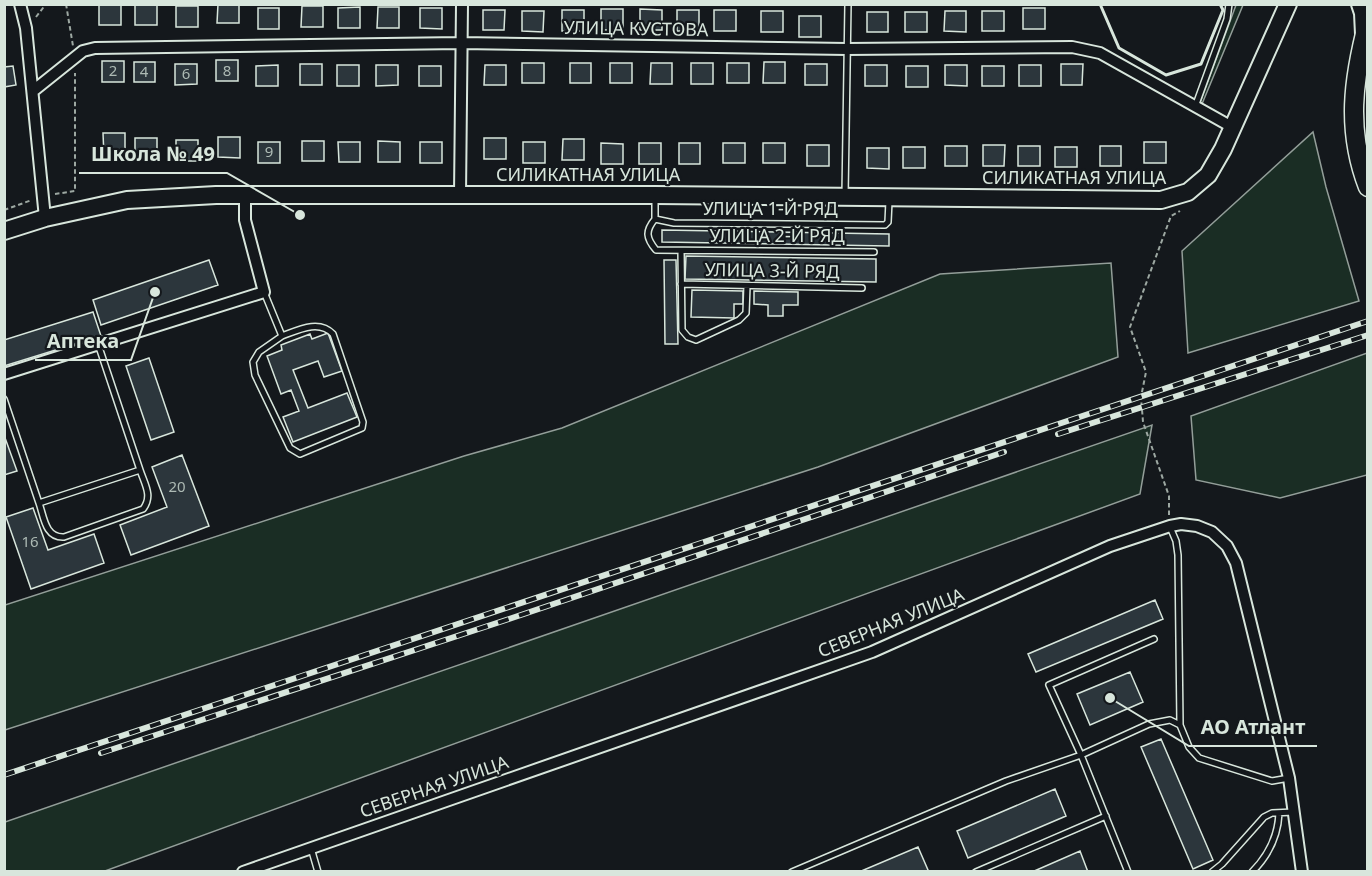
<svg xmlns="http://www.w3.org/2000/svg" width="1372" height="876" viewBox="0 0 1372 876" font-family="'Noto Sans',sans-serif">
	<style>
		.green { fill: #1a2d24; stroke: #939e99; stroke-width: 1.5 }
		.building { fill: #2c363c; stroke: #d8e6dc; stroke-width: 1.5 }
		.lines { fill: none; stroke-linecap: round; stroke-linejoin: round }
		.lane-casing { stroke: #d8e6dc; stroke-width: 8 }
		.street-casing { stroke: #d8e6dc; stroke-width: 14 }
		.secondary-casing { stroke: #d8e6dc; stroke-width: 20 }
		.primary-casing { stroke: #d8e6dc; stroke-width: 21 }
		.path { stroke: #9da8a2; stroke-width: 2; stroke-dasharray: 4.5 3; stroke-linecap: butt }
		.lane { stroke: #14181c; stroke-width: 5 }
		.street { stroke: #14181c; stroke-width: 10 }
		.secondary { stroke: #14181c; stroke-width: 16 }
		.primary { stroke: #14181c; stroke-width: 18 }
		.rail-casing { stroke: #d8e6dc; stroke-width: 6 }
		.rail { stroke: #14181c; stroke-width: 4; stroke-dasharray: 11; stroke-linecap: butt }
		.wall { stroke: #d8e6dc; stroke-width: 3 }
		.labels { text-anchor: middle; stroke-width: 4.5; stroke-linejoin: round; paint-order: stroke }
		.number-label { font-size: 15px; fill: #adbab4 }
		.street-label { font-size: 18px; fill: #d8e6dc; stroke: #14181c }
		.leader { fill: none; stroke: #d8e6dc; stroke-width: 2 }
		.callout-dot { fill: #d8e6dc; stroke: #14181c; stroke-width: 2 }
		.callout-label { font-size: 20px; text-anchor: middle; font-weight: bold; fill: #d8e6dc; stroke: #14181c; stroke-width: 4.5; stroke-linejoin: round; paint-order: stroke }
	</style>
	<rect width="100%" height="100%" fill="#14181c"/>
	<!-- green -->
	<path class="green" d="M1236 5H1243L1202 104 1200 103Z
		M1313 132 1326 187 1359 301 1188 353 1182 251Z
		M1111 263 1118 357 818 467 5 730V605L464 456 562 428 940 274Z
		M1367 353V475L1280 498 1196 480 1191 416Z
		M1152 425 1140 494 105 871H5V822Z"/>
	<!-- building -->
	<path class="building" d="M135 4H157V25H135Z
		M218 4H239V23H217Z
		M99 5H121V25H99Z
		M176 6H198V27H176Z
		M302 6H323V27H301Z
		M360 7V28H338V8Z
		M378 7H399V28H377Z
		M258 8H279V29H258Z
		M420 8H442V29L420 28Z
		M1023 8H1045V29H1023Z
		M601 9H623V30H601Z
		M640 9 662 10V30H640Z
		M483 10H505L504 30H483Z
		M562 10H584V31H562Z
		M677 10H699V31H677Z
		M714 10H736V31H714Z
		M522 11H544L543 32 522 31Z
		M761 11H783V32H761Z
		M945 11H966V32L944 31Z
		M982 11H1004V31H982Z
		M867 12H888V32H867Z
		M905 12H927V32H905Z
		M799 16H821V37H799Z
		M216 60H238V81H216Z
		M102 61H124V82H102Z
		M134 62H155V82H134Z
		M764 62H785V83H763Z
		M522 63H544V83H522Z
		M570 63H591V83H570Z
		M610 63H632V83H610Z
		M651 63H672V84H650Z
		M691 63H713V84H691Z
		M727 63H749V83H727Z
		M175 64H197V84L175 85Z
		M300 64H322V85H300Z
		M805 64H827V85H805Z
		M1061 64H1083L1082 85H1061Z
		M278 65V86H256V66Z
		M337 65H359V86H337Z
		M376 65H398V85L376 86Z
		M485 65H506V85H484Z
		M865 65H887V86H865Z
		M945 65H967V86L945 85Z
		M1019 65H1041V86H1019Z
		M13 66 16 85 4 87V67Z
		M419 66H441V86H419Z
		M906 66H928V87H906Z
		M982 66H1004V86H982Z
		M103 133H125V157H104Z
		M218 137H240V158L218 157Z
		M135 138H157V159H135Z
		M484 138H506V159H484Z
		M563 139H584V160H562Z
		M176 140H198V161H176Z
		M302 141H324V161H302Z
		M378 141 400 142V162H378Z
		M258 142H280V163H258Z
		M338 142H360V162H339Z
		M420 142H442V163H420Z
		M523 142H545V163H523Z
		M1144 142H1166V163H1144Z
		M601 143 623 144V164H601Z
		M639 143H661V164H639Z
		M679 143H700V164H679Z
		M723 143H745V163H723Z
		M763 143H785V163H763Z
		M807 145H829V166H807Z
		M983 145H1005L1004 166H983Z
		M945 146H967V166H945Z
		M1018 146H1040V166H1018Z
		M1100 146H1121V166H1100Z
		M903 147H925V168H903Z
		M1055 147H1077V167H1055Z
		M867 148H889V169L867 168Z
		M662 230 889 234V246L662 242Z
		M686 256 876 259V282L685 279Z
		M209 260 218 285 101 325 93 300Z
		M664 260H676L678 344H665Z
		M692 290 743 291V304H734V318L691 317Z
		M754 291 798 292V305H783V316H768V305L754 304Z
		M93 312 101 336 4 366V340Z
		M328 333 342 371 324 377 318 361 293 370 308 408 347 393 357 417 293 442 283 417 299 411 291 390 281 394 267 356 282 350 281 345 310 334 312 339Z
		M149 358 174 432 151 440 126 366Z
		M4 435 17 471 4 475Z
		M182 455 209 526 131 555 120 525 167 507 152 467Z
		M33 508 48 550 94 534 104 563 31 589 6 517Z
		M1155 600 1163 619 1036 672 1028 654Z
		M1130 672 1143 702 1090 725 1077 694Z
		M1161 739 1213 860 1193 869 1141 747Z
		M1055 789 1066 816 968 858 957 831Z
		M918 847 928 870 925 872H859Z
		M1080 851 1088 872H1032Z"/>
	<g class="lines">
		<!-- lane casing -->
		<g class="lane-casing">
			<path id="lane" d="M1195 107 1227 19 1229 4
				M845 195 848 4
				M655 197V219C645 231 646 238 656 250L874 252
				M655 219 674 223 885 225 888 222 889 201
				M681 251 682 330 688 337 696 340 739 320 746 313 747 286
				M681 284 862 288
				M264 292 282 336 259 352 253 362 255 375 290 448 300 454 362 428 363 422 333 334C319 319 298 330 282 336
				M4 399 39 503 140 470 98 344
				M39 503C44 517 45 538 64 537L143 509C153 496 145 485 140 470
				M1170 527 1176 541 1178 555 1180 725
				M311 848 318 872
				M792 872 1006 781 1081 755 1049 685 1154 639
				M976 872 1106 816
				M1128 872 1081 755 1149 724 1170 720 1180 725 1189 747 1199 758 1272 781 1289 778
				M1212 872 1222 864 1264 817 1272 813 1294 812
				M1252 872C1269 855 1278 836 1279 813"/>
		</g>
		<!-- street casing -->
		<g class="street-casing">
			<path id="street" d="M20 4 26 28 45 218
				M33 91 83 51 95 48 461 43 847 49 1072 47 1100 53 1232 127
				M460 194 462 4
				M4 374 264 292 245 220V195
				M243 872 872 652 1110 546 1170 526 1181 524 1197 526 1212 532 1227 546 1236 563 1289 778 1302 872"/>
		</g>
		<!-- secondary casing -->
		<g class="secondary-casing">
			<path id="secondary" d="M1360 4 1363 13 1364 34
				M4 231 45 218 127 200 216 195H655L1161 200 1188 192 1208 175 1223 149 1288 4"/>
		</g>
		<!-- primary casing -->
		<g class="primary-casing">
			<path id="primary" d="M1368 22C1353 79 1346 130 1368 187"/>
		</g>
		<!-- path -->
		<path class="path" d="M66 4 73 46
			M36 17 46 4
			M55 194 75 191V73
			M4 210 32 200
			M1169 515V496L1143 422 1141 397 1146 372 1130 327 1171 216 1180 211"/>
		<!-- lane -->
		<use href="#lane" class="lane"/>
		<!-- street -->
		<use href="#street" class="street"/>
		<!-- secondary -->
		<use href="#secondary" class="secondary"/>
		<!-- primary -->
		<use href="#primary" class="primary"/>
		<!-- rail casing -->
		<g class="rail-casing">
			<path id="rail" d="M1058 434 1368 335
				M101 753 509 619 1004 452
				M4 775 1368 321"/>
		</g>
		<!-- rail -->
		<use href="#rail" class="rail"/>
		<!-- wall -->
		<path class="wall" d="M1100 4 1119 48 1166 75 1201 64 1223 10 1220 4"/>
	</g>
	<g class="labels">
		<!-- number labels -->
		<g class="number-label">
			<text x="113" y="76">2</text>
			<text x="227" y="76">8</text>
			<text x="144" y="77">4</text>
			<text x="186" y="79">6</text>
			<text x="269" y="157">9</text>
			<text x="177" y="492">20</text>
			<text x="30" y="547">16</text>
		</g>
		<!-- street labels -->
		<g class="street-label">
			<text transform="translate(636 29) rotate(1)" y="6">УЛИЦА КУСТОВА</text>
			<text x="588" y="181">СИЛИКАТНАЯ УЛИЦА</text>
			<text x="1074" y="184">СИЛИКАТНАЯ УЛИЦА</text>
			<text x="770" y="215">УЛИЦА 1-Й РЯД</text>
			<text x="777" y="242">УЛИЦА 2-Й РЯД</text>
			<text transform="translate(772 271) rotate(1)" y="6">УЛИЦА 3-Й РЯД</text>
			<text transform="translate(891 623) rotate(-22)" y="6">СЕВЕРНАЯ УЛИЦА</text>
			<text transform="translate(434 787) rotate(-19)" y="6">СЕВЕРНАЯ УЛИЦА</text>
		</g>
	</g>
	<!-- callouts -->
	<path class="leader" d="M300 215L227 173H79M155 292L131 360H35M1110 698L1189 746H1317"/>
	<g class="callout-dot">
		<circle cx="300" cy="215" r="6"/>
		<circle cx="155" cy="292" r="6"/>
		<circle cx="1110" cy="698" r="6"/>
	</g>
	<g class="callout-label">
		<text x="153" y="161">Школа № 49</text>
		<text x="83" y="348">Аптека</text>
		<text x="1253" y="734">АО Атлант</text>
	</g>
	<!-- border -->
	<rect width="1372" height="876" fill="none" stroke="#d8e6dc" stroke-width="12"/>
</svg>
